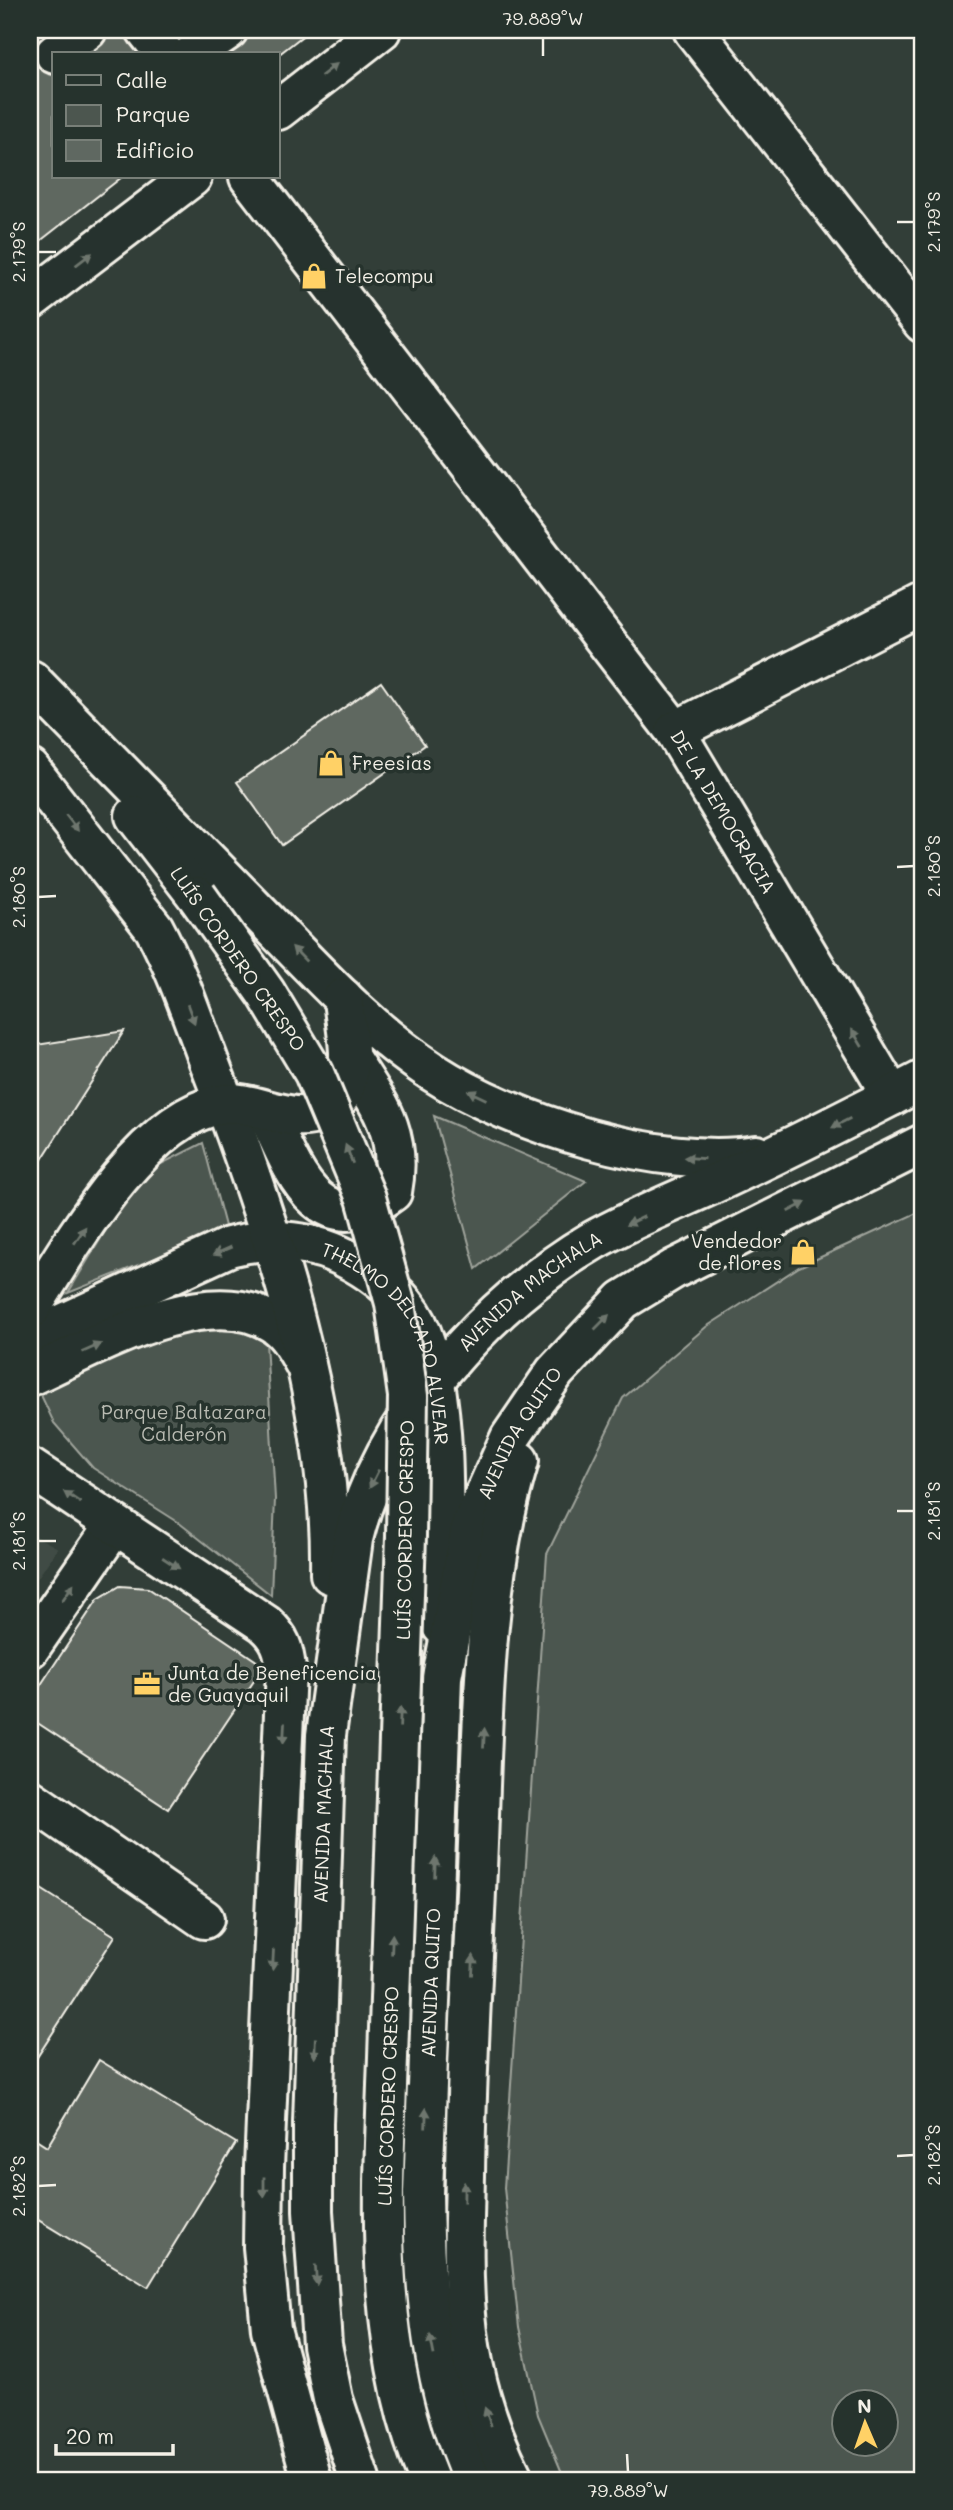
<svg xmlns="http://www.w3.org/2000/svg" width="953" height="2510" viewBox="0 0 953 2510" font-family="Mali,sans-serif">
	<style>
		.built { fill: #404b44 }
		.green { fill: #4c564f; stroke: #a0a49c; stroke-width: 2; fill-rule: evenodd }
		.building { fill: #5f6861; stroke: #f4f1e8; stroke-width: 2 }
		.lines { fill: none; stroke-linecap: round; stroke-linejoin: round }
		.minor-casing { stroke: #f4f1e8; stroke-width: 44 }
		.major-casing { stroke: #f4f1e8; stroke-width: 44 }
		.minor { stroke: #26332d; stroke-width: 38 }
		.major { stroke: #26332d; stroke-width: 38 }
		.major-bridge-casing { stroke: #f4f1e8; stroke-width: 44; stroke-linecap: butt }
		.major-bridge { stroke: #26332d; stroke-width: 38 }
		.oneway { fill: #6e766e }
		.ticks { fill: none; stroke: #f4f1e8; stroke-width: 2.5 }
		.labels { text-anchor: middle; stroke-width: 7; stroke-linejoin: round; paint-order: stroke }
		.poi-label { font-size: 19px; fill: #f4f1e8; stroke: #26332d; text-anchor: start }
		.street-label { font-size: 19px; fill: #f4f1e8; stroke: #26332d }
		.park-label { font-size: 19px; fill: #b9bbb2; stroke: #26332d }
		.neatline { fill: none; stroke: #f4f1e8; stroke-width: 2.5 }
		.ticks-label { font-size: 18px; text-anchor: middle; fill: #f4f1e8 }
	</style>
	<rect width="100%" height="100%" fill="#323e38"/>
	<filter id="ink" filterUnits="userSpaceOnUse"><feTurbulence type="fractalNoise" baseFrequency=".0143" numOctaves="2"/><feDisplacementMap in="SourceGraphic" scale="14" xChannelSelector="R" yChannelSelector="G"/><feConvolveMatrix kernelMatrix="1 2 1 2 8 2 1 2 1" color-interpolation-filters="sRGB"/></filter>
	<g filter="url(#ink)">
		<!-- built -->
		<path class="built" d="M30 1533 58 1548 30 1589Z"/>
		<!-- green -->
		<path class="green" d="M434 1116 586 1181 476 1269Z
			M203 1143 226 1230 68 1293 139 1175Z
			M923 1210V2480H565L538 2415 519 2327 504 2188 547 1554 623 1398 706 1327 799 1267ZM844 2402H886V2444H844Z
			M206 1325 235 1329 266 1342 275 1499 271 1595 178 1522 93 1468 54 1423 40 1393 175 1330Z"/>
		<!-- building -->
		<path class="building" d="M30 30H310L278 55 54 54V177H122L30 249Z
			M381 682 425 745 282 845 237 782Z
			M124 1031 30 1178V1046Z
			M120 1586 148 1588 264 1666 168 1809 30 1718V1701L98 1599Z
			M30 1882 115 1936 34 2062 30 2059Z
			M99 2060 236 2143 148 2287 38 2220 30 2234V2136L47 2147Z"/>
		<g class="lines">
			<!-- minor casing -->
			<g class="minor-casing">
				<g id="minor">
					<path d="M146 30 165 54"/>
					<path d="M693 30 923 323"/>
					<path d="M55 54 87 30"/>
					<path d="M193 54 228 30"/>
					<path d="M278 110 381 30"/>
					<path id="s1" d="M249 177 675 731 892 1096"/>
					<path d="M30 300 192 177"/>
					<path d="M675 731 923 604"/>
					<path d="M266 1111C292 1167 318 1248 392 1192 403 1132 379 1104 349 1057"/>
					<path id="s2" d="M30 1339 229 1247C270 1236 315 1240 353 1262 376 1275 397 1291 412 1314 454 1379 442 1547 442 1626"/>
					<path d="M30 1376C92 1348 207 1280 273 1323 289 1333 297 1351 306 1366"/>
					<path d="M30 1648 114 1526"/>
					<path d="M30 1799 204 1919"/>
				</g>
			</g>
			<!-- major casing -->
			<g class="major-casing">
				<g id="major">
					<path d="M31 680C106 757 182 834 257 911 312 967 367 1029 433 1072 513 1124 661 1170 756 1155"/>
					<path d="M30 769 154 928C180 976 196 1029 216 1080 274 1235 333 1407 330 1574"/>
					<path d="M135 816 197 896"/>
					<path d="M30 1310C70 1246 142 1118 222 1104 259 1098 301 1136 335 1102 360 1078 345 1028 343 998"/>
					<path d="M30 1468 265 1624C280 1637 284 1649 286 1669L264 2167 263 2247 271 2329 312 2480"/>
					<path d="M387 2086C382 2218 376 2355 429 2480"/>
					<path id="s3" d="M360 2480 333 2399 322 2345 313 2211V2123L326 1735 353 1539C382 1419 489 1301 594 1240 635 1217 681 1199 724 1179 791 1148 857 1114 923 1080"/>
					<path id="s4" d="M473 2480C431 2387 424 2293 423 2193L442 1677 471 1525 510 1438 555 1372 623 1300 674 1269 923 1144"/>
					<path d="M514 2480C488 2429 471 2371 466 2314 462 2268 464 2222 465 2176 466 2081 472 1986 476 1891 483 1753 479 1593 519 1461"/>
				</g>
			</g>
			<!-- minor -->
			<use href="#minor" class="minor"/>
			<!-- major -->
			<use href="#major" class="major"/>
			<!-- major-bridge casing -->
			<g class="major-bridge-casing">
				<path id="major-bridge" d="M197 896 266 993 314 1073 366 1198 395 1303 408 1396 406 1536 387 2086"/>
			</g>
			<!-- major-bridge -->
			<use href="#major-bridge" class="major-bridge"/>
		</g>
		<!-- one-way arrows -->
		<defs><path id="oneway-solid" d="M-6-.8H1V-3.2L6.5 0L1 3.2V.8H-6Z" transform="scale(1.75)"/></defs>
		<g class="oneway">
			<use href="#oneway-solid" transform="translate(329 70) rotate(-38)"/>
			<use href="#oneway-solid" transform="translate(84 259) rotate(-37)"/>
			<use href="#oneway-solid" transform="translate(72 823) rotate(52)"/>
			<use href="#oneway-solid" transform="translate(299 954) rotate(-134)"/>
			<use href="#oneway-solid" transform="translate(191 1014) rotate(69)"/>
			<use href="#oneway-solid" transform="translate(857 1038) rotate(-121)"/>
			<use href="#oneway-solid" transform="translate(477 1095) rotate(-154)"/>
			<use href="#oneway-solid" transform="translate(841 1123) rotate(153)"/>
			<use href="#oneway-solid" transform="translate(349 1154) rotate(-111)"/>
			<use href="#oneway-solid" transform="translate(694 1158) rotate(-176)"/>
			<use href="#oneway-solid" transform="translate(797 1207) rotate(-27)"/>
			<use href="#oneway-solid" transform="translate(635 1221) rotate(155)"/>
			<use href="#oneway-solid" transform="translate(80 1235) rotate(-56)"/>
			<use href="#oneway-solid" transform="translate(222 1251) rotate(157)"/>
			<use href="#oneway-solid" transform="translate(602 1322) rotate(-45)"/>
			<use href="#oneway-solid" transform="translate(92 1348) rotate(-24)"/>
			<use href="#oneway-solid" transform="translate(374 1479) rotate(117)"/>
			<use href="#oneway-solid" transform="translate(72 1497) rotate(-146)"/>
			<use href="#oneway-solid" transform="translate(171 1563) rotate(33)"/>
			<use href="#oneway-solid" transform="translate(68 1592) rotate(-56)"/>
			<use href="#oneway-solid" transform="translate(400 1717) rotate(-88)"/>
			<use href="#oneway-solid" transform="translate(284 1733) rotate(93)"/>
			<use href="#oneway-solid" transform="translate(484 1738) rotate(-87)"/>
			<use href="#oneway-solid" transform="translate(435 1867) rotate(-88)"/>
			<use href="#oneway-solid" transform="translate(392 1944) rotate(-88)"/>
			<use href="#oneway-solid" transform="translate(273 1960) rotate(93)"/>
			<use href="#oneway-solid" transform="translate(473 1965) rotate(-87)"/>
			<use href="#oneway-solid" transform="translate(315 2048) rotate(92)"/>
			<use href="#oneway-solid" transform="translate(426 2118) rotate(-88)"/>
			<use href="#oneway-solid" transform="translate(264 2187) rotate(90)"/>
			<use href="#oneway-solid" transform="translate(464 2192) rotate(-89)"/>
			<use href="#oneway-solid" transform="translate(316 2275) rotate(86)"/>
			<use href="#oneway-solid" transform="translate(432 2345) rotate(-101)"/>
			<use href="#oneway-solid" transform="translate(488 2417) rotate(-109)"/>
		</g>
	</g>
	<!-- ticks -->
	<path class="ticks" d="M543 38V56M897 222H914M38 252H56M897 867 914 866M38 897 56 896M897 1511H914M38 1541H56M897 2156 914 2155M38 2186 56 2185M627 2454 628 2472"/>
	<!-- icons -->
	<defs>
		<g id="shop-bare" transform="scale(2.1)"><path d="M-5-2.5h2.3a2.7 3.5 0 0 1 5.4 0H5L5.5 6h-11ZM-1.5-2.5h3a1.5 2.3 0 0 0-3 0Z" fill="#ffd166" stroke="#26332d" stroke-width="2.5" paint-order="stroke"/></g>
		<g id="office-bare" transform="scale(2.1)"><path d="M-6-3h4V-5.5h4V-3h4V5H-6ZM-1-4.5V-3h2v-1.5ZM-6 0V1H6V0Z" fill="#ffd166" stroke="#26332d" stroke-width="2.5" paint-order="stroke"/></g>
	</defs>
	<g fill-rule="evenodd">
		<use href="#shop-bare" x="314" y="276"/>
		<use href="#shop-bare" x="331" y="763"/>
		<use href="#shop-bare" x="803" y="1252"/>
		<use href="#office-bare" x="147" y="1684"/>
	</g>
	<g class="labels">
		<!-- poi labels -->
		<g class="poi-label">
			<text x="335" y="283">Telecompu</text>
			<text x="352" y="770">Freesias</text>
			<text x="782" y="1248" text-anchor="end">Vendedor<tspan x="782" dy="22">de flores</tspan></text>
			<text x="168" y="1680">Junta de Beneficencia<tspan x="168" dy="22">de Guayaquil</tspan></text>
		</g>
		<!-- street labels -->
		<g class="street-label">
			<text dy="7" stroke="none"><textPath href="#s1" startOffset="793">DE LA DEMOCRACIA</textPath></text>
			<text transform="translate(238 959) rotate(55)" y="7">LUÍS CORDERO CRESPO</text>
			<text dy="7" stroke="none"><textPath href="#s3" startOffset="1260">AVENIDA MACHALA</textPath></text>
			<text dy="7" stroke="none"><textPath href="#s2" startOffset="438">THELMO DELGADO ALVEAR</textPath></text>
			<text dy="7" stroke="none"><textPath href="#s4" startOffset="1069">AVENIDA QUITO</textPath></text>
			<text transform="translate(405 1530) rotate(-89)" y="7">LUÍS CORDERO CRESPO</text>
			<text dy="7" stroke="none"><textPath href="#s3" startOffset="672">AVENIDA MACHALA</textPath></text>
			<text dy="7" stroke="none"><textPath href="#s4" startOffset="504">AVENIDA QUITO</textPath></text>
			<text transform="translate(388 2096) rotate(-88)" y="7">LUÍS CORDERO CRESPO</text>
		</g>
		<!-- park labels -->
		<g class="park-label">
			<text x="184" y="1419">Parque Baltazara<tspan x="184" dy="22">Calderón</tspan></text>
		</g>
	</g>
	<!-- margin -->
	<rect width="953" height="2510" fill="none" stroke="#26332d" stroke-width="77"/>
	<!-- legend -->
	<rect x="52" y="52" width="228" height="126" fill="#26332d" stroke="#787f78" stroke-width="2"/>
	<rect x="66" y="75" width="35" height="10" fill="#26332d" stroke="#787f78" stroke-width="2"/>
	<text x="116" y="88" font-size="21" fill="#f4f1e8">Calle</text>
	<rect x="66" y="105" width="35" height="21" fill="#4c564f" stroke="#787f78" stroke-width="2"/>
	<text x="116" y="122" font-size="21" fill="#f4f1e8">Parque</text>
	<rect x="66" y="140" width="35" height="21" fill="#5f6861" stroke="#787f78" stroke-width="2"/>
	<text x="116" y="158" font-size="21" fill="#f4f1e8">Edificio</text>
	<!-- north arrow -->
	<g transform="translate(865 2423) rotate(358)"><circle r="33" fill="#26332d" stroke="#787f78" stroke-width="2"/>
	<path d="M0-5L12 26L0 18L-12 26Z" fill="#ffd166"/>
	<text y="-10" font-size="19" font-weight="bold" text-anchor="middle" fill="#f4f1e8">N</text>
	</g>
	<!-- scale -->
	<path d="M56 2444v10h117v-10" fill="none" stroke="#f4f1e8" stroke-width="3.5"/>
	<text x="66" y="2444" font-size="21" fill="#f4f1e8" stroke="#26332d" stroke-width="5" paint-order="stroke">20 m</text>
	<rect x="38" y="38" width="876" height="2434" class="neatline"/>
	<g class="ticks-label">
		<text x="543" y="25">79.889°W</text>
		<text transform="translate(934 222) rotate(-90)" y="6">2.179°S</text>
		<text transform="translate(19 252) rotate(-90)" y="6">2.179°S</text>
		<text transform="translate(934 866) rotate(-90)" y="6">2.180°S</text>
		<text transform="translate(19 897) rotate(-90)" y="6">2.180°S</text>
		<text transform="translate(934 1511) rotate(-90)" y="6">2.181°S</text>
		<text transform="translate(19 1541) rotate(-90)" y="6">2.181°S</text>
		<text transform="translate(934 2155) rotate(-90)" y="6">2.182°S</text>
		<text transform="translate(19 2186) rotate(-90)" y="6">2.182°S</text>
		<text x="628" y="2497">79.889°W</text>
	</g>
</svg>
